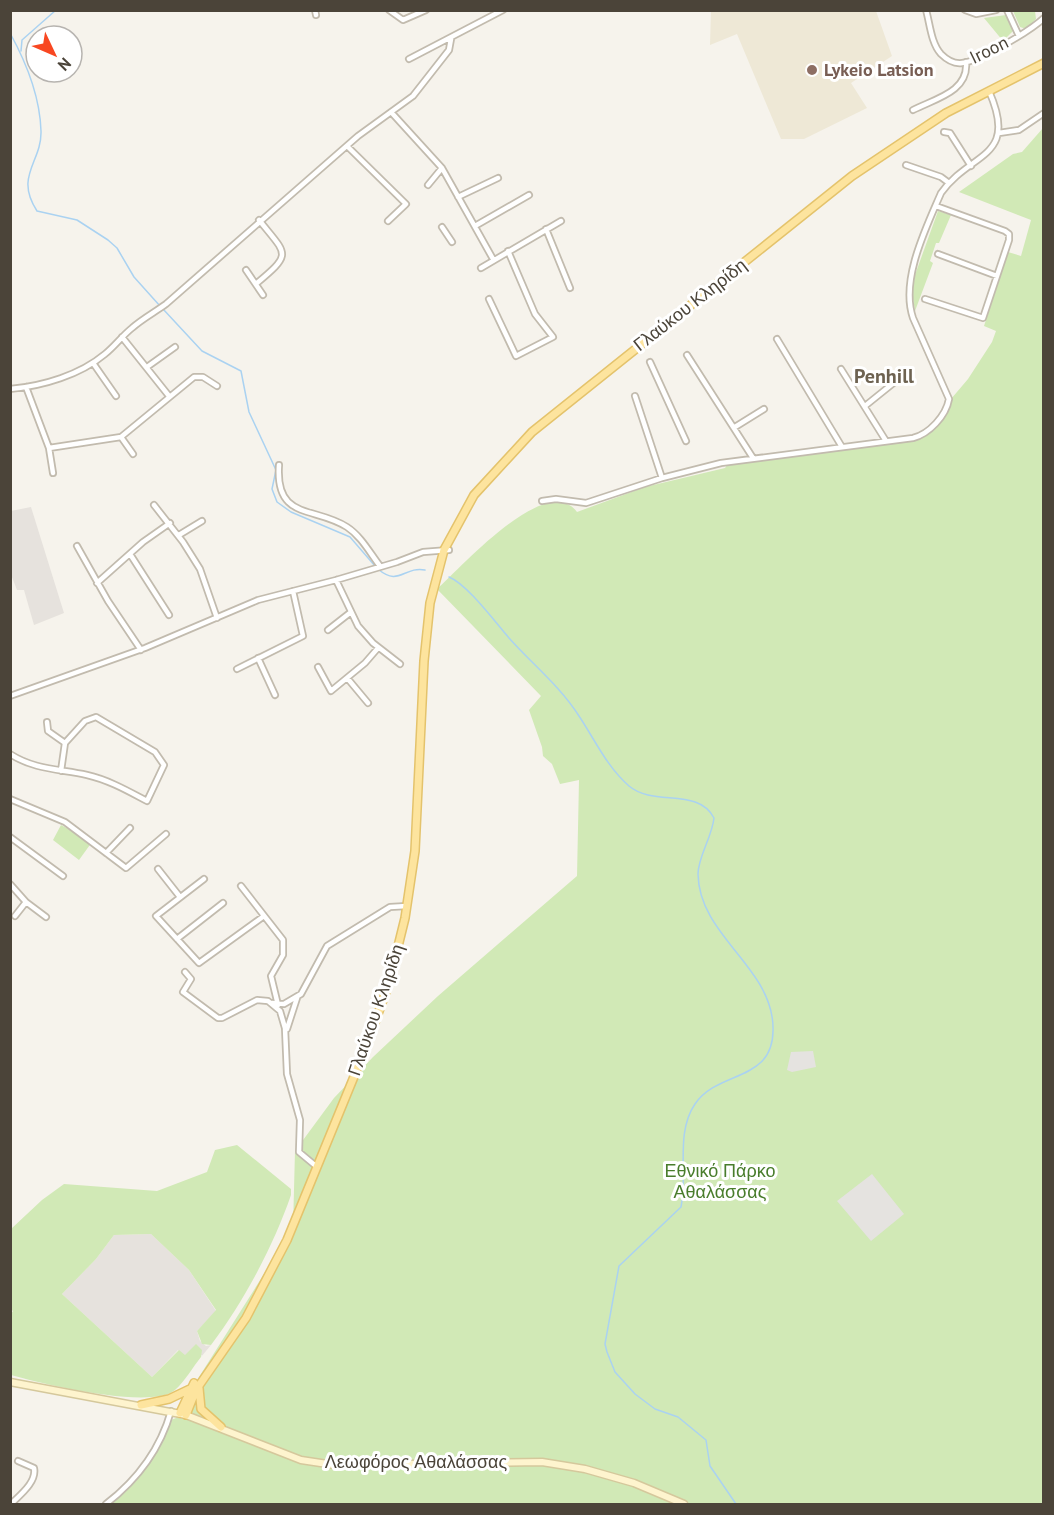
<svg xmlns="http://www.w3.org/2000/svg" width="1054" height="1515" viewBox="0 0 1054 1515" font-family="'PT Sans',sans-serif">
	<style>
		.industrial { fill: #e6e2dd }
		.education { fill: #eee8d6 }
		.green { fill: #d1e9b6 }
		.parking { fill: #e5e3e0 }
		.lines { fill: none; stroke-linecap: round; stroke-linejoin: round }
		.stream { stroke: #aad2f1; stroke-width: 1.5 }
		.minor-casing { stroke: #c2bbae; stroke-width: 8 }
		.secondary-casing { stroke: #d5c89c; stroke-width: 9 }
		.primary-casing { stroke: #e4c36c; stroke-width: 10 }
		.minor { stroke: #fff; stroke-width: 4.5 }
		.secondary { stroke: #fef4ce; stroke-width: 6 }
		.primary { stroke: #fde49e; stroke-width: 7 }
		.education-dot { fill: #8d6e63; stroke: #fff; stroke-width: 2 }
		.labels { text-anchor: middle; stroke-width: 6; stroke-linejoin: round; paint-order: stroke }
		.street-label { font-size: 18px; fill: #4b4439; stroke: #fff }
		.education-label { font-size: 18px; font-weight: bold; fill: #785e54; stroke: #fff; text-anchor: start }
		.park-label { font-size: 18px; fill: #497d2c; stroke: #fff }
		.neighbourhood-label { font-size: 20px; font-weight: bold; fill: #6d6251; stroke: #fff }
	</style>
	<rect width="100%" height="100%" fill="#f6f3ec"/>
	<!-- industrial -->
	<path class="industrial" d="M31 507 64 613 34 625 24 590H17L10 572 11 511Z
		M151 1234 189 1270 216 1311 197 1331 200 1341 206 1346 211 1345 201 1357 202 1355 185 1356 178 1350 152 1377 62 1294 96 1259 114 1235Z"/>
	<!-- education -->
	<path class="education" d="M711 11H876L892 56 851 83 867 108 804 139H781L737 34 710 45Z"/>
	<!-- green -->
	<path class="green" d="M1013 11H1035L1036 19 1026 29 1020 27Z
		M1006 15 1013 31 1003 41 984 18Z
		M1043 128V1504H109C138 1487 160 1450 171 1420L176 1418 187 1396 293 1228 295 1151 334 1098 373 1057 438 996 577 876 579 780 560 784 552 764 543 756 542 747 529 710 541 696 437 589C460 569 546 471 577 512L645 487 725 468 728 464 924 437 940 421 951 399 968 379 992 342 996 331 984 326 1008 252 1021 256 1031 220 959 192 1013 154 1022 152Z
		M938 211 951 215 939 243H936L930 261 933 263 915 311 911 286Z
		M61 825 92 842 79 860 53 840Z
		M237 1145 291 1189V1195C273 1247 244 1301 211 1345L202 1344 197 1331 216 1310 189 1270 151 1234 114 1235 96 1259 62 1294 152 1377 179 1350 185 1355 196 1344 202 1350 201 1357C193 1367 185 1381 175 1390 151 1410 42 1384 11 1375L10 1315 13 1311 10 1309 11 1229 42 1200 64 1184 157 1191 207 1172 215 1150Z"/>
	<!-- parking -->
	<path class="parking" d="M813 1051 816 1067 792 1072 787 1070 791 1052Z
		M872 1174 904 1214 871 1241 837 1201Z"/>
	<g class="lines">
		<!-- stream -->
		<path class="stream" d="M10 33C26 62 40 98 41 131 42 162 14 176 37 211L77 220 108 240 117 248 134 277 160 306
			M21 51 22 40 56 10
			M163 309 202 351 241 371 249 412 276 470 272 489 277 502 291 512 350 537 375 566
			M378 569C399 587 404 566 425 570
			M449 577C467 584 495 622 509 638 532 664 560 686 579 716 595 740 607 767 629 786 654 807 698 787 714 818 712 837 698 857 698 874 699 936 772 967 773 1027 775 1083 719 1069 695 1104 675 1133 688 1175 681 1207L619 1266 605 1344 607 1352 615 1372 635 1394 655 1409 678 1417 706 1440 710 1466 736 1504"/>
		<!-- minor casing -->
		<g class="minor-casing">
			<path id="minor" d="M315 10 316 15
				M389 10 403 20 426 10
				M926 10C930 24 931 43 941 54 947 60 954 64 962 63 980 61 1030 31 1044 18
				M965 10 976 14 996 10
				M1007 10 1019 36
				M409 59 503 10
				M913 110C934 99 969 92 966 62
				M391 112 442 168 493 259
				M944 132 950 133 971 166
				M999 133 1019 130 1044 113
				M347 146 406 204 388 221
				M906 165 941 177 949 183
				M428 185 442 168
				M458 197 498 178
				M475 226 529 195
				M442 227 452 242
				M546 229 570 288
				M938 254 997 276
				M481 268 561 221
				M246 270 263 295
				M257 283C293 253 287 255 259 220
				M489 299 516 356 553 337 535 314 508 251
				M925 299 983 318 1009 240V234L1005 231 936 206
				M122 337 169 396
				M777 339 842 447
				M687 355 753 458
				M650 362 686 441
				M93 363 116 396
				M147 367 175 347
				M841 369 886 441
				M26 387 49 448 53 473
				M10 389C43 386 80 375 105 354 115 346 122 336 132 328 142 319 155 312 166 304L358 136 413 96 449 50 451 39
				M635 396 662 478
				M865 406 901 377
				M735 427 764 409
				M121 437 133 454
				M49 448 121 437 194 377H203L217 386
				M279 465C275 521 315 506 347 527 361 536 370 553 380 566
				M542 501 556 499 586 503 662 478 721 463 913 438C929 434 946 416 949 399L913 318C900 280 926 228 941 193 971 151 1019 159 989 91
				M154 505 183 542 200 569 217 618
				M179 535 202 521
				M77 546 108 601 141 650
				M130 554 169 615
				M336 580 358 626 373 643 400 664
				M97 583 143 542 170 523
				M328 630 351 612
				M258 658 275 695
				M318 667 331 691 365 663 378 648
				M237 669 303 636 293 591
				M348 679 368 703
				M10 696 145 648 258 600 336 580 397 562 423 552 449 550
				M47 722 48 731 65 743 61 771
				M10 754C35 770 60 769 87 775 109 780 128 791 147 801L164 765 155 752 96 717 85 721 65 743
				M10 799 65 822 126 868 166 834
				M10 837 63 876
				M106 853 130 828
				M158 869 180 897
				M204 879 156 916 199 963 264 916
				M10 884 26 902 15 916
				M241 886 283 940V955L271 976 278 1005
				M26 902 46 917
				M177 939 223 903
				M185 972 191 979 183 992 218 1018H222L257 1000 268 1001 280 1011 285 1028 287 1074 300 1120 299 1152 317 1167
				M272 1003 284 1004 301 994 327 946 390 907 407 906
				M287 1029 297 998
				M11 1504C20 1495 37 1482 34 1468L18 1461
				M106 1504C137 1480 160 1450 171 1411"/>
		</g>
		<!-- secondary casing -->
		<g class="secondary-casing">
			<path id="secondary" d="M10 1382 186 1415 301 1460 334 1465 542 1462 585 1469 634 1483 684 1504"/>
		</g>
		<!-- primary casing -->
		<g class="primary-casing">
			<path id="primary" d="M199 1388 201 1409 221 1427
				M141 1405 169 1399 190 1389
				M180 1413 194 1383
				M186 1415 196 1390 246 1318 287 1240 367 1045 389 983 405 918 415 851 424 661 430 603 444 550 474 495 532 432 852 176 946 113 1044 63"/>
		</g>
		<!-- minor -->
		<use href="#minor" class="minor"/>
		<!-- secondary -->
		<use href="#secondary" class="secondary"/>
		<!-- primary -->
		<use href="#primary" class="primary"/>
	</g>
	<!-- markers -->
	<circle class="education-dot" cx="812" cy="70" r="6"/>
	<g class="labels">
		<!-- street labels -->
		<g class="street-label">
			<text transform="translate(989 50) rotate(-26)" y="6">Iroon</text>
			<text transform="translate(690 305) rotate(-38)" y="6">Γλαύκου Κληρίδη</text>
			<text transform="translate(376 1010) rotate(-71)" y="6">Γλαύκου Κληρίδη</text>
			<text x="416" y="1468">Λεωφόρος Αθαλάσσας</text>
		</g>
		<!-- education labels -->
		<g class="education-label">
			<text x="824" y="76">Lykeio Latsion</text>
		</g>
		<!-- park labels -->
		<g class="park-label">
			<text x="720" y="1177">Εθνικό Πάρκο<tspan x="720" dy="21">Αθαλάσσας</tspan></text>
		</g>
		<!-- neighbourhood labels -->
		<g class="neighbourhood-label">
			<text x="884" y="383">Penhill</text>
		</g>
	</g>
	<!-- border -->
	<rect width="1054" height="1515" fill="none" stroke="#4b4439" stroke-width="24"/>
	<!-- north arrow -->
	<g transform="translate(54 54) rotate(134)"><circle r="28" fill="#ffffff" stroke="#b7b4b0" stroke-width="1.5"/>
	<path d="M0-4.5L10 22L0 15L-10 22Z" fill="#f84721"/>
	<text y="-9" font-size="16" font-weight="bold" text-anchor="middle" fill="#4b4439">N</text>
	</g>
</svg>
